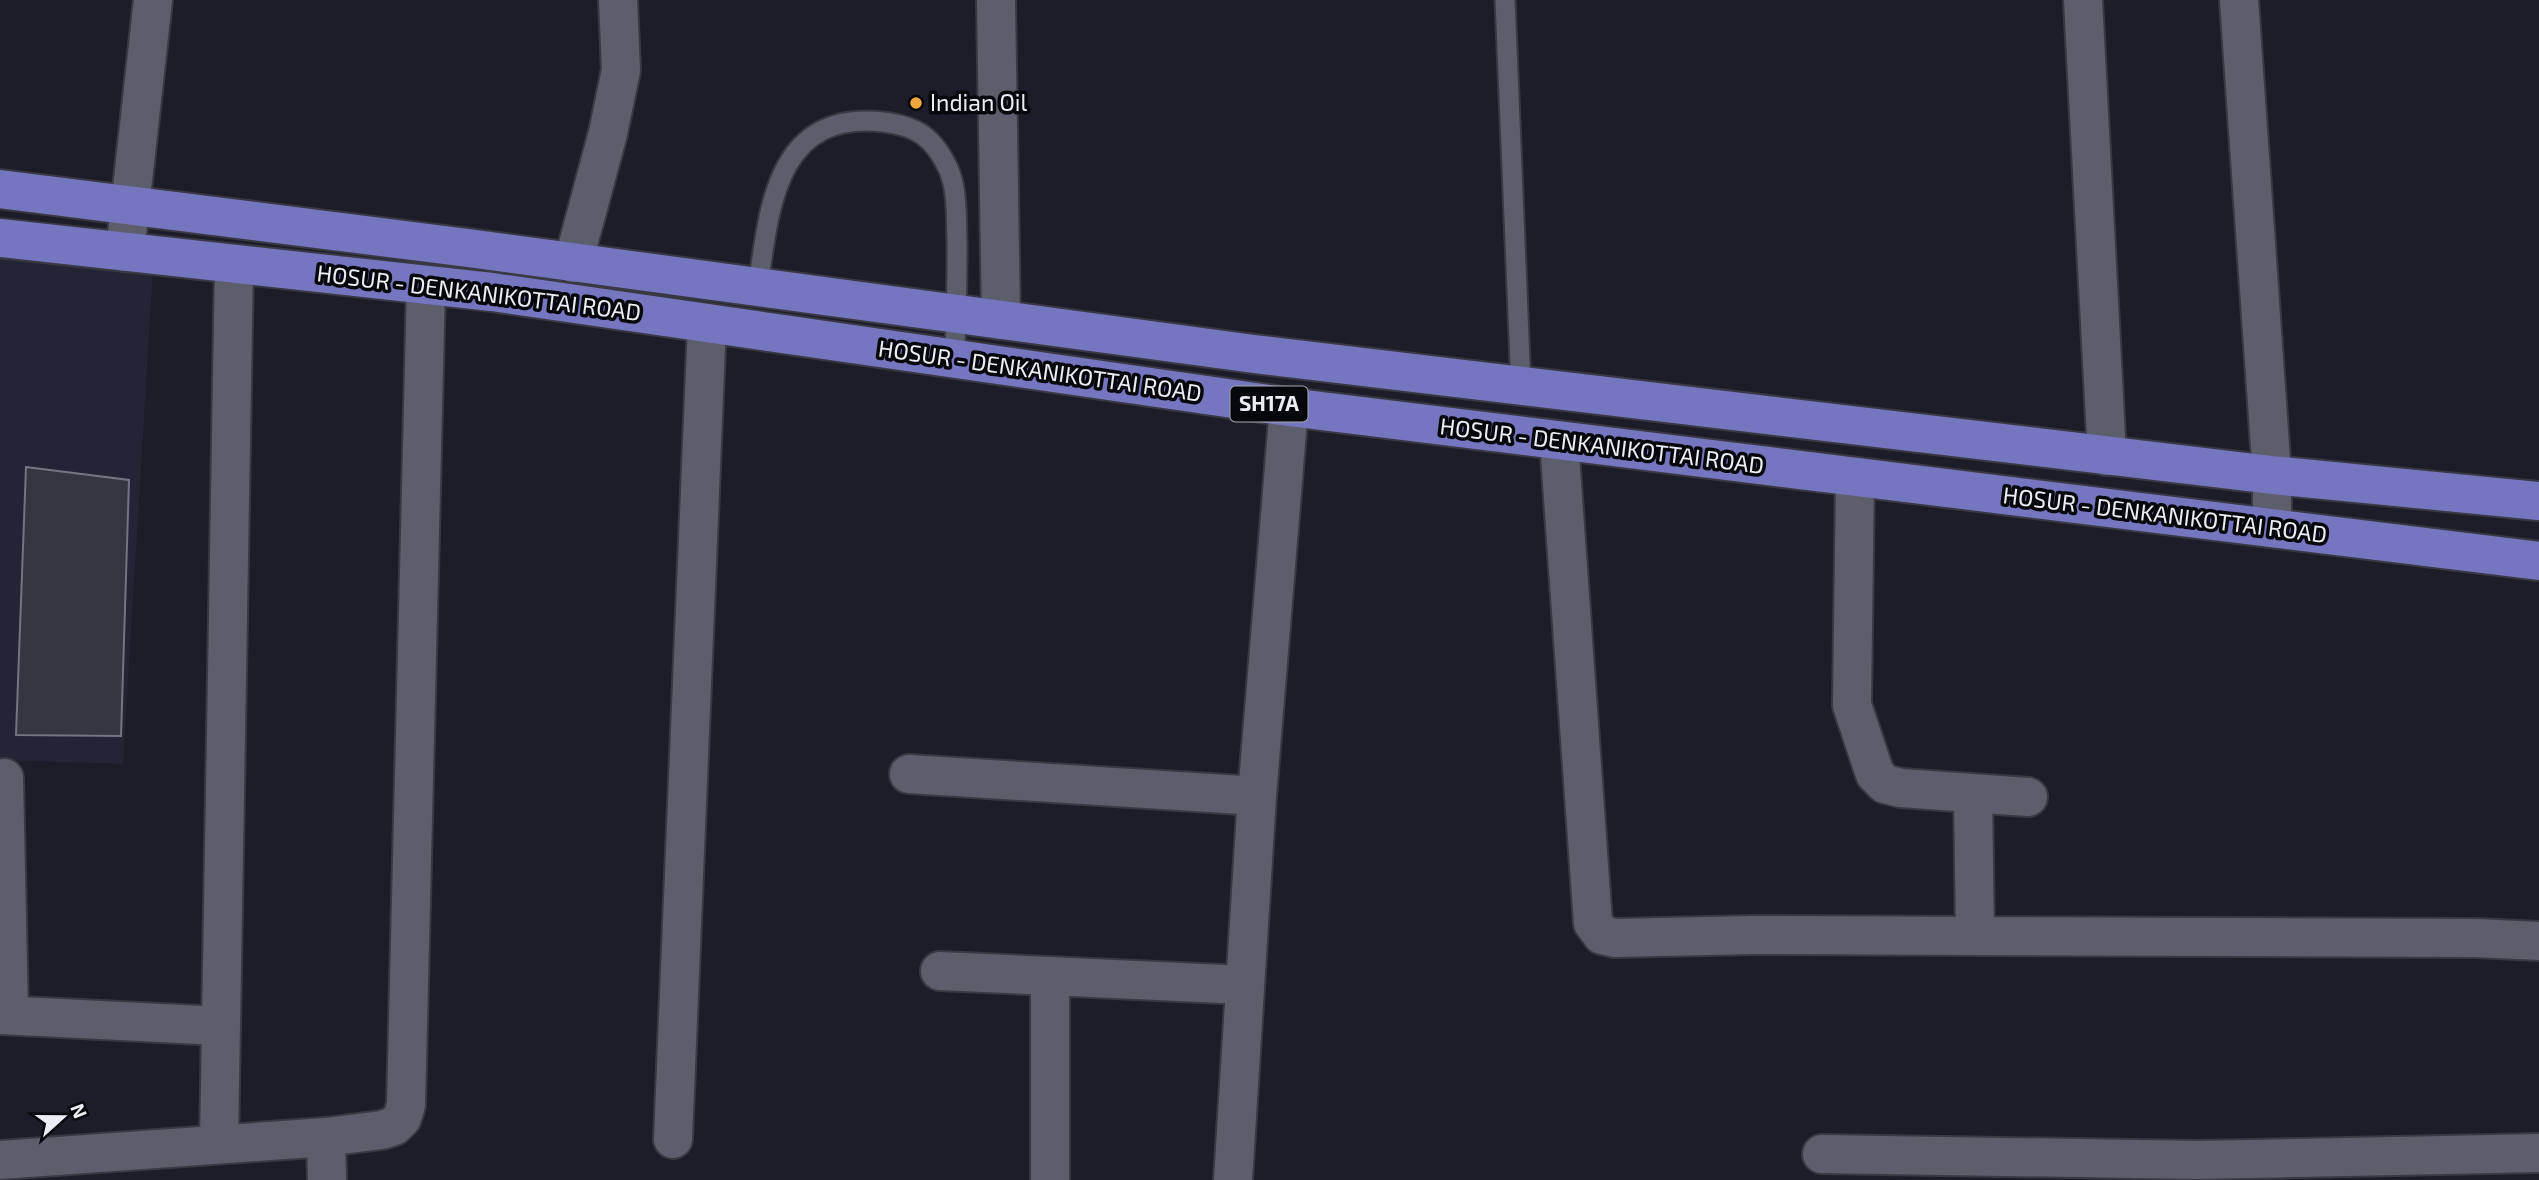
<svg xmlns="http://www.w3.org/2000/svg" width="2539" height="1180" viewBox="0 0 2539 1180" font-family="'Exo 2',sans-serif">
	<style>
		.built { fill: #232435 }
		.building { fill: #353642; stroke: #747583; stroke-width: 2 }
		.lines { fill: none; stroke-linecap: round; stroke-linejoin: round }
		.service-casing { stroke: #393943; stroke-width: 23 }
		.minor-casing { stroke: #393943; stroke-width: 42 }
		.primary-casing { stroke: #393943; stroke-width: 42 }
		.service { stroke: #5d5e6b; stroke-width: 19 }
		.minor { stroke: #5d5e6b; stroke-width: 38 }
		.primary { stroke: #7675c0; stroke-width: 38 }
		.poi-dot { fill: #efa73e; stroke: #07080c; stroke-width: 2.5 }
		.labels { text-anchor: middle; stroke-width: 7; stroke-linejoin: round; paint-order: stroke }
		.shield { fill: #07080c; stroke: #a7a8ae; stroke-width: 2 }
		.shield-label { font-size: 21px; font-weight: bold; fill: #ebecf4 }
		.poi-label { font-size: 23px; fill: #ebecf4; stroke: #07080c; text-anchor: start }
		.street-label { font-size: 23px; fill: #ebecf4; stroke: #07080c }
	</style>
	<rect width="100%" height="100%" fill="#1c1d28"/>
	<!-- built -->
	<path class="built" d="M0 251 153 270 123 764 0 760Z"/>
	<!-- building -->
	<path class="building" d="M26 467 129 480 121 736 16 735Z"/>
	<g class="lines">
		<!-- service casing -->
		<g class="service-casing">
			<path id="service" d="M1505 0 1521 386
				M758 287C769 208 776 110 883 122 917 126 933 137 948 168 958 190 956 218 957 242 957 281 957 319 954 359"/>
		</g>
		<!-- minor casing -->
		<g class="minor-casing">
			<path id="minor" d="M996 0 1001 320
				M2083 0 2107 456
				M2239 0 2272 475V528
				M125 252 153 0
				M573 263 608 133 621 70 618 0
				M1559 441 1593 923 1602 935 1615 938 1753 935 2476 938 2539 941
				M1855 477 1852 705 1875 774 1885 784 1901 788 2028 797
				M909 774 1257 796
				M4 778 9 1015
				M1973 793 1975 936
				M940 971 1245 985
				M0 1015 221 1026
				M326 1137 327 1180
				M673 1139 707 323
				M219 1143 234 264
				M1822 1154 2197 1160 2539 1153
				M0 1160 326 1137 382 1130 394 1126 402 1118 406 1105 426 285
				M1050 1180V976
				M1233 1180 1257 796 1289 407"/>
		</g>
		<!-- primary casing -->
		<g class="primary-casing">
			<path id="primary" d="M0 189 468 248 1254 354 2272 475 2539 501
				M0 238 492 292 1289 407 2539 561"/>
		</g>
		<!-- service -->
		<use href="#service" class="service"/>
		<!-- minor -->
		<use href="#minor" class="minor"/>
		<!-- primary -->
		<use href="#primary" class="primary"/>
	</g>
	<!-- markers -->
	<circle class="poi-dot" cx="916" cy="103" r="7"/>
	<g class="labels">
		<!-- shield labels -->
		<rect class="shield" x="1230.5" y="386.5" width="77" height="35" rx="5"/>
		<g class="shield-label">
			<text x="1269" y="411">SH17A</text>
		</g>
		<!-- poi labels -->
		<g class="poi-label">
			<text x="930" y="111">Indian Oil</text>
		</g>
		<!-- street labels -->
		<g class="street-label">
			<text transform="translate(479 293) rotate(7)" y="8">HOSUR - DENKANIKOTTAI ROAD</text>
			<text transform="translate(1040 371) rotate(8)" y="8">HOSUR - DENKANIKOTTAI ROAD</text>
			<text transform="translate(1602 446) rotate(7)" y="8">HOSUR - DENKANIKOTTAI ROAD</text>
			<text transform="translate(2165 515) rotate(7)" y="8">HOSUR - DENKANIKOTTAI ROAD</text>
		</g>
	</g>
	<!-- north arrow -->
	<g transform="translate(63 1117) rotate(69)" stroke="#07080c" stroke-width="5" paint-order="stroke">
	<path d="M0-5L12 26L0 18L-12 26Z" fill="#ebecf4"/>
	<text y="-10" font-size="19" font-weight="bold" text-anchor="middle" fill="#ebecf4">N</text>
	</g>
</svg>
